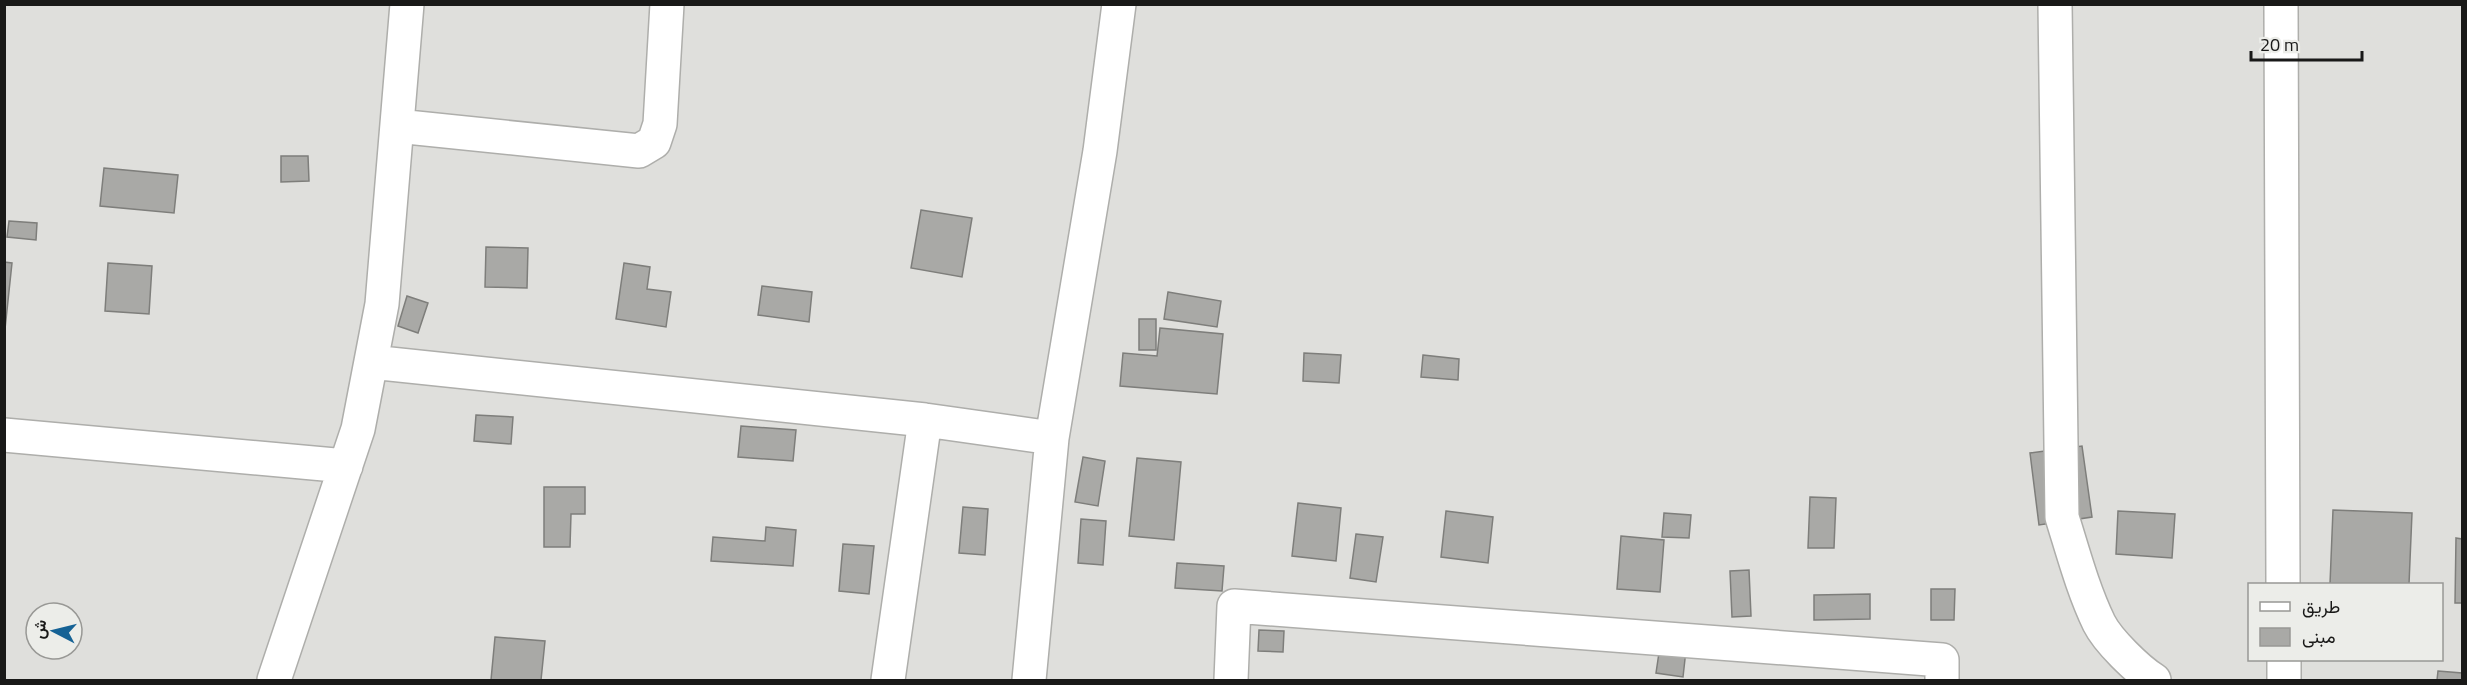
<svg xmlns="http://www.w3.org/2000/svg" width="2467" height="685" viewBox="0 0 2467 685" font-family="'Titillium Web',Vazirmatn,sans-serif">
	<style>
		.building { fill: #a9a9a6; stroke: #7e7e7b; stroke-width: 1.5 }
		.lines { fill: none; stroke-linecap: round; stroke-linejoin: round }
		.street-casing { stroke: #aeaeab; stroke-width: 36 }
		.street { stroke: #fff; stroke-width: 33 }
	</style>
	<rect width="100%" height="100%" fill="#dfdfdc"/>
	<!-- building -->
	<path class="building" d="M281 156H308L309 181 281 182Z
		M104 168 178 175 174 213 100 206Z
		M921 210 972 218 962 277 911 268Z
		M9 221 37 223 36 240 7 237Z
		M486 247 528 248 527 288 485 287Z
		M4 262 12 263 5 329H4Z
		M108 263 152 266 149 314 105 311Z
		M624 263 650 267 647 289 671 292 666 327 616 319Z
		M762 286 812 292 809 322 758 315Z
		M1168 292 1221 301 1217 327 1164 319Z
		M407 296 428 303 418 333 398 326Z
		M1139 319H1156V350H1139Z
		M1160 328 1223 334 1217 394 1120 386 1123 353 1157 356Z
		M1304 353 1341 355 1339 383 1303 381Z
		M1423 355 1459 359 1458 380 1421 377Z
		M476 415 513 417 511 444 474 441Z
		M741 426 796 430 793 461 738 457Z
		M2082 446 2092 517 2039 525 2030 453Z
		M1083 457 1105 461 1098 506 1075 502Z
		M1137 458 1181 462 1174 540 1129 536Z
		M544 487H585V514H571L570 547H544Z
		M1810 497 1836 498 1834 548H1808Z
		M1298 503 1341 508 1336 561 1292 556Z
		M963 507 988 509 985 555 959 553Z
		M2333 510 2412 513 2409 584H2330Z
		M1446 511 1493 517 1488 563 1441 557Z
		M2118 511 2175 514 2172 558 2116 554Z
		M1664 513 1691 515 1689 538 1662 537Z
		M1081 519 1106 521 1103 565 1078 563Z
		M766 527 796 530 793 566 711 561 713 537 765 541Z
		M1356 534 1383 537 1376 582 1350 578Z
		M1621 536 1664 540 1660 592 1617 589Z
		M2456 538 2462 539V603H2455Z
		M843 544 874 546 869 594 839 591Z
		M1177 563 1224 566 1222 591 1175 588Z
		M1749 570 1751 616 1732 617 1730 571Z
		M1931 589H1955L1954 620H1931Z
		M1870 594V619L1814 620V595Z
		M1259 630 1284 631 1283 652 1258 651Z
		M495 637 545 641 541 680H491Z
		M1660 646 1686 650 1683 677 1656 673Z
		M2438 671 2462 673V680H2437Z"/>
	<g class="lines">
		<!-- street casing -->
		<g class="street-casing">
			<path id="street" d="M2055 4 2062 517C2073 552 2083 590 2099 623 2108 641 2138 670 2154 680
				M2281 4 2283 584
				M397 126 639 151 654 142 660 124 667 4
				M371 362 925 420 1052 438
				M4 435 346 466
				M2284 660V680
				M274 680 358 429 382 304 407 4
				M888 680 925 420
				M1029 680 1052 438 1100 151 1119 4
				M1231 680 1234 606 1942 660V680"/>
		</g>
		<!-- street -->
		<use href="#street" class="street"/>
	</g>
	<!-- border -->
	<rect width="2467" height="685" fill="none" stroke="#191918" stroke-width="12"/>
	<!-- legend -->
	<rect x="2248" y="583" width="195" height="78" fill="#ecede9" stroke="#989895" stroke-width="1.5"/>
	<rect x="2260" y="602" width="30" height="9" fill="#ffffff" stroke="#989895" stroke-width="1.5"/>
	<text x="2302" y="613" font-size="18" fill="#191918">طريق</text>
	<rect x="2260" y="628" width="30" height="18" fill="#a9a9a6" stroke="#989895" stroke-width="1.5"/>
	<text x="2302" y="643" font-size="18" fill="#191918">مبنى</text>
	<!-- north arrow -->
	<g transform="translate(54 631) rotate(277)"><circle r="28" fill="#ecede9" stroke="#989895" stroke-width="1.5"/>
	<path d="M0-4.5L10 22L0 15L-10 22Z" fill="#156295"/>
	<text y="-9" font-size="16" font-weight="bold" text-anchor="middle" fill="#191918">ش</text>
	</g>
	<!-- scale -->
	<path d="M2251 51v9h111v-9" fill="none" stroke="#191918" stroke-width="3"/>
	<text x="2260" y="51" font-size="18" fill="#191918" stroke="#ecede9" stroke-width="4.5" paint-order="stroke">20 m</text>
</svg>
